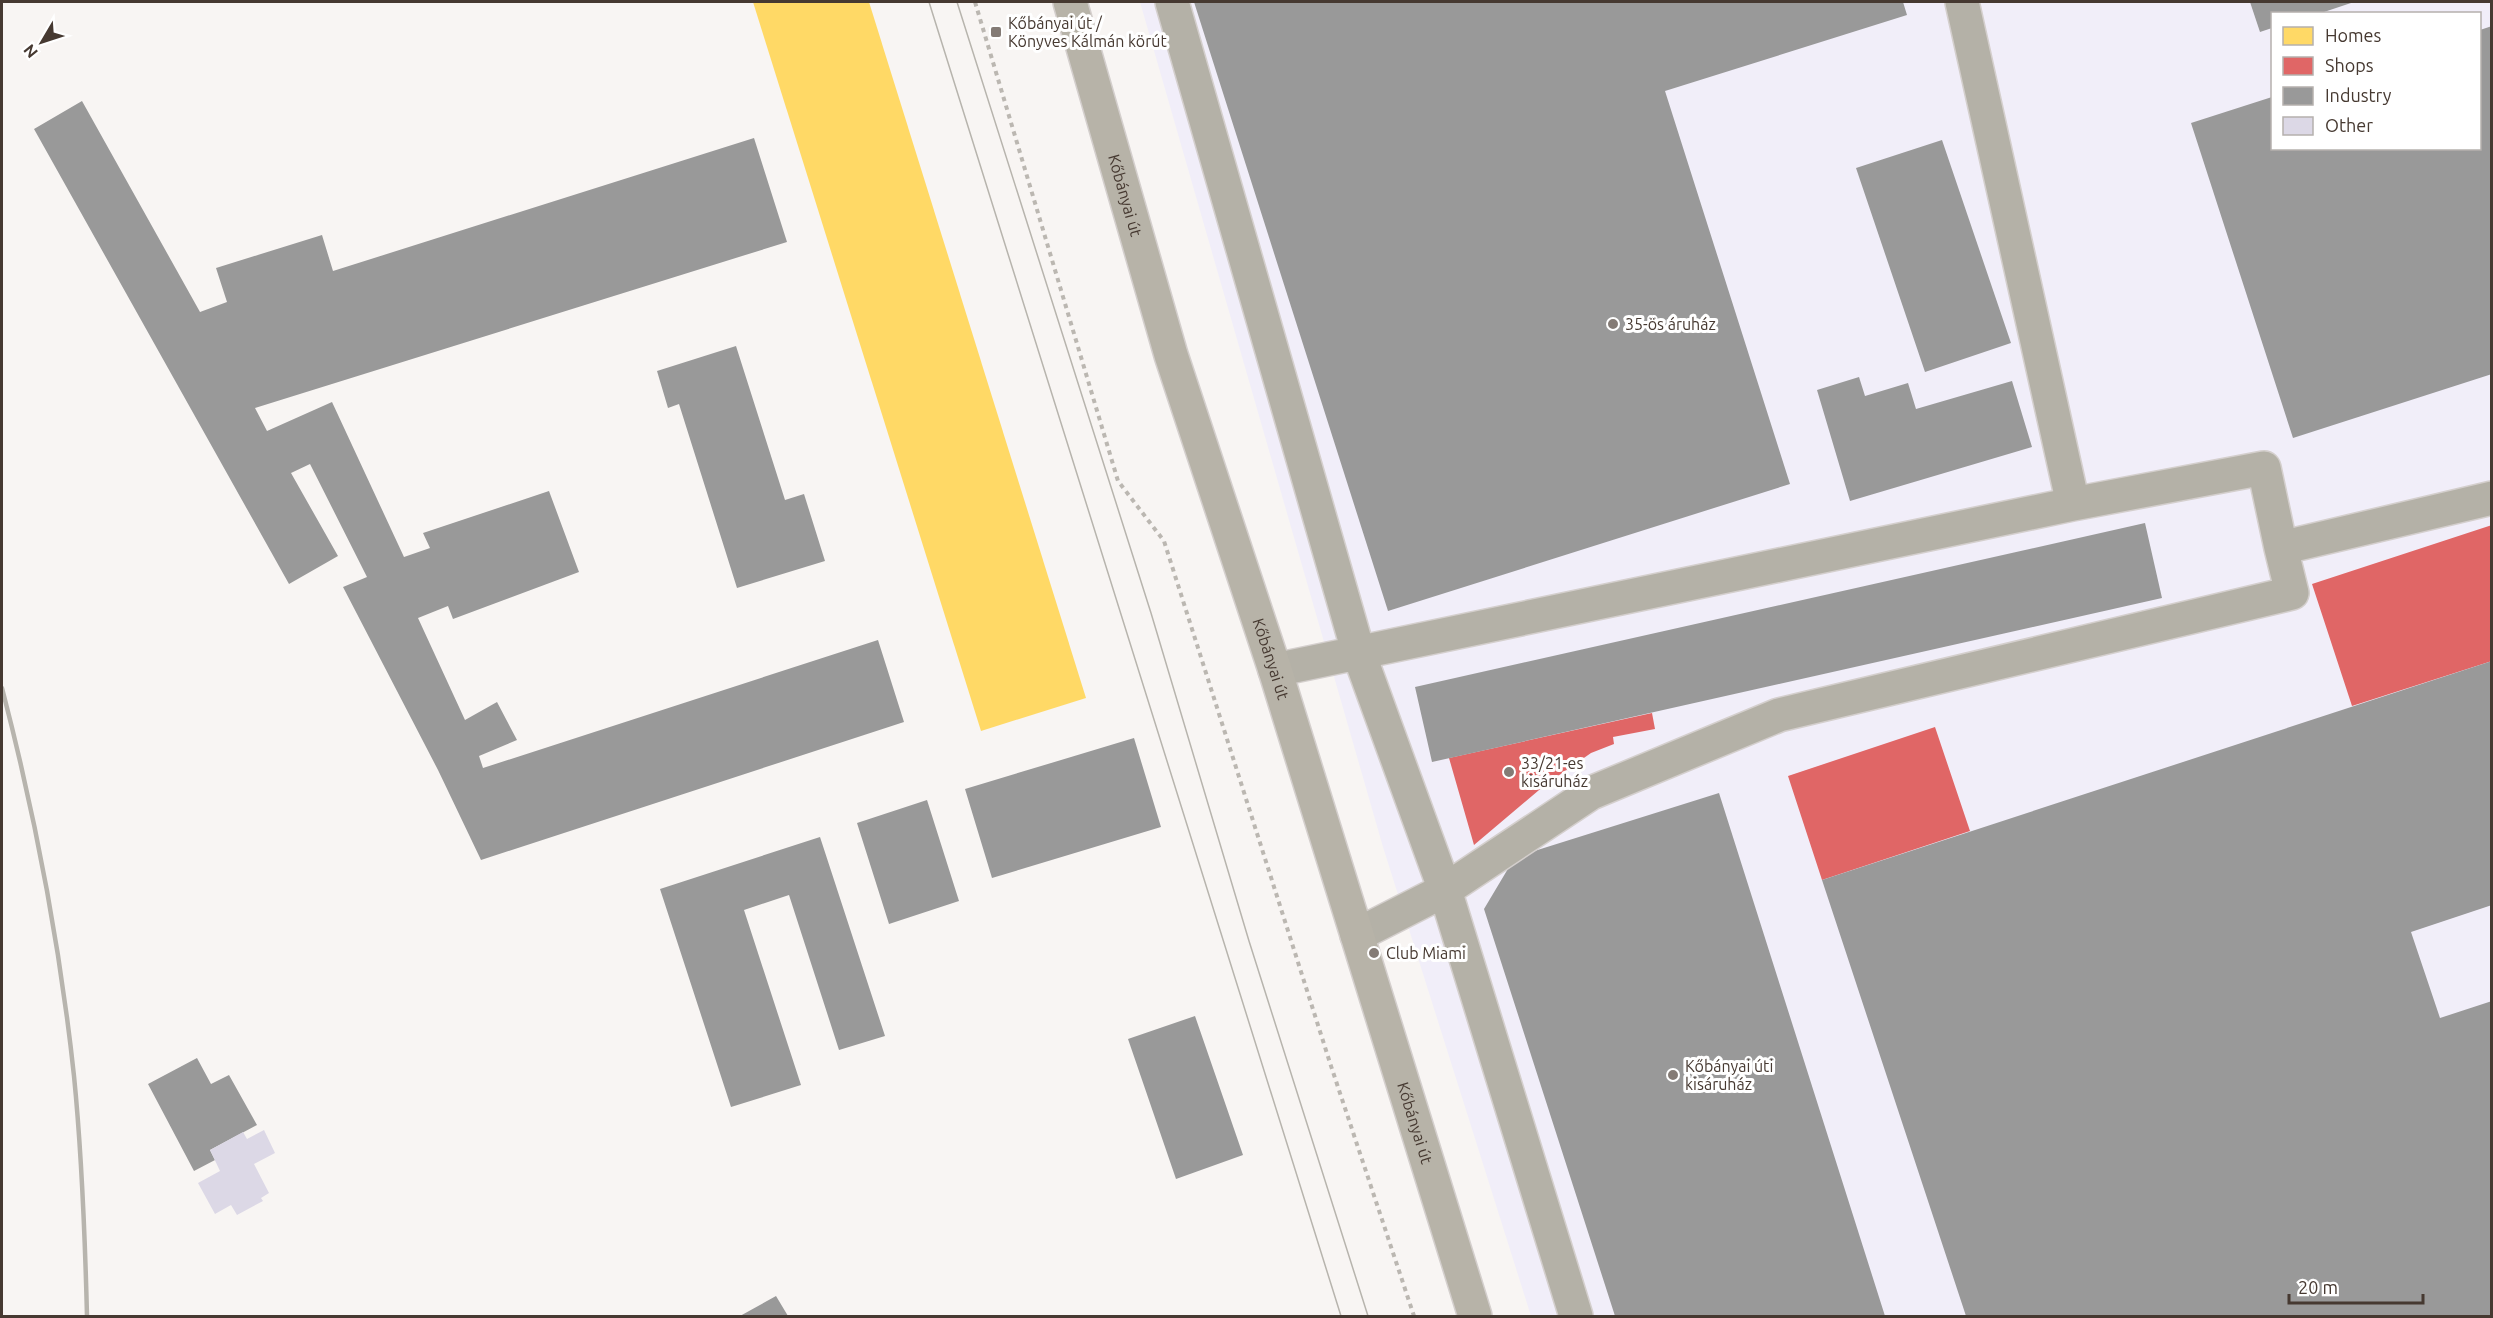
<svg xmlns="http://www.w3.org/2000/svg" width="2493" height="1318" viewBox="0 0 2493 1318" font-family="Ubuntu,sans-serif">
	<style>
		.commercial { fill: #f1eef9; fill-rule: evenodd }
		.homes { fill: #ffd966 }
		.shops { fill: #e06666 }
		.industry { fill: #999 }
		.building { fill: #dcd8e6 }
		.lines { fill: none; stroke-linecap: round; stroke-linejoin: round }
		.minor-casing { stroke: #d4cfcd; stroke-width: 36 }
		.major-casing { stroke: #d4cfcd; stroke-width: 36 }
		.path { stroke: #bbb7b1; stroke-width: 4; stroke-dasharray: 4.5 4.5; stroke-linecap: butt }
		.minor { stroke: #b4b1a7; stroke-width: 33 }
		.major { stroke: #b7b3a8; stroke-width: 33 }
		.tram { stroke: #b7b4ad; stroke-width: 1.5 }
		.rail { stroke: #b7b4ad; stroke-width: 4.5 }
		.poi-dot { fill: #847b75; stroke: #fff; stroke-width: 2 }
		.labels { text-anchor: middle; stroke-width: 6; stroke-linejoin: round; paint-order: stroke }
		.poi-label { font-size: 16px; fill: #463931; stroke: #fff; text-anchor: start }
		.street-label { font-size: 16px; fill: #463931; stroke: #fff }
	</style>
	<rect width="100%" height="100%" fill="#f8f5f3"/>
	<!-- commercial -->
	<path class="commercial" d="M1140 2H2491V1316H1531L1383 847ZM2272 14H2480V148H2272Z"/>
	<!-- homes -->
	<path class="homes" d="M753 2H869L1086 698 981 731Z"/>
	<!-- shops -->
	<path class="shops" d="M2492 525V661L2352 706 2312 584Z
		M1652 713 1655 729 1613 737 1614 744 1591 753 1545 785 1474 845 1449 758Z
		M1935 727 1970 831 1822 880 1788 776Z"/>
	<!-- industry -->
	<path class="industry" d="M1194 2H1903L1907 15 1665 91 1790 484 1388 611Z
		M2250 2H2354L2318 14H2272V28L2260 32Z
		M2492 26V374L2293 438 2191 123 2272 97V148H2480V30Z
		M82 101 200 312 227 302 216 268 322 235 333 271 754 138 787 242 255 408 267 431 332 402 404 557 430 548 423 533 549 491 579 572 453 619 448 606 418 618 465 720 497 702 517 740 479 756 483 768 878 640 904 722 481 860 438 770 343 587 367 577 310 464 291 473 338 556 289 584 34 129Z
		M1942 140 2011 343 1925 372 1856 168Z
		M736 346 785 500 804 494 825 561 737 588 679 404 668 408 657 371Z
		M1859 377 1865 396 1908 383 1916 409 2012 381 2032 447 1850 501 1817 390Z
		M2145 523 2162 598 1432 762 1415 687Z
		M2492 661V905L2411 932 2440 1018 2492 1001V1316H1966L1822 880Z
		M1134 738 1161 827 992 878 965 789Z
		M1719 793 1885 1316H1615L1484 909 1515 857Z
		M927 800 959 901 889 924 857 823Z
		M820 837 885 1036 839 1050 789 895 744 910 801 1085 731 1107 660 889Z
		M1195 1016 1243 1155 1176 1179 1128 1039Z
		M197 1058 211 1084 229 1075 257 1125 210 1150 215 1160 194 1171 148 1084Z
		M776 1296 788 1316H740Z"/>
	<!-- building -->
	<path class="building" d="M264 1130 275 1153 254 1164 269 1193 261 1198 263 1201 237 1215 231 1205 215 1214 198 1183 220 1171 210 1150 243 1132 247 1139Z"/>
	<g class="lines">
		<!-- minor casing -->
		<g class="minor-casing">
			<path id="minor" d="M1172 2 1358 651 1445 890 1576 1316
				M1962 2 2073 504
				M1275 670 2073 504 2264 468 2281 548
				M1357 935 1445 890 1591 793 1779 715 2292 593 2281 548 2492 498"/>
		</g>
		<!-- major casing -->
		<g class="major-casing">
			<g id="major">
				<path id="s1" d="M1070 2 1171 355 1275 670 1475 1316"/>
			</g>
		</g>
		<!-- path -->
		<path class="path" d="M975 2 1118 481 1164 541 1331 1066 1414 1316"/>
		<!-- minor -->
		<use href="#minor" class="minor"/>
		<!-- major -->
		<use href="#major" class="major"/>
		<!-- tram -->
		<path class="tram" d="M929 2 1341 1316
			M957 2 1151 613 1249 941 1368 1316"/>
		<!-- rail -->
		<path class="rail" d="M2 688C35 815 60 946 74 1076 82 1156 85 1236 87 1316"/>
	</g>
	<!-- markers -->
	<g class="poi-dot">
		<rect x="990" y="26" width="12" height="12" rx="3"/>
		<circle cx="1613" cy="324" r="6"/>
		<circle cx="1509" cy="772" r="6"/>
		<circle cx="1374" cy="953" r="6"/>
		<circle cx="1673" cy="1075" r="6"/>
	</g>
	<g class="labels">
		<!-- poi labels -->
		<g class="poi-label">
			<text x="1008" y="29">Kőbányai út /<tspan x="1008" dy="18">Könyves Kálmán körút</tspan></text>
			<text x="1625" y="330">35-ös áruház</text>
			<text x="1521" y="769">33/21-es<tspan x="1521" dy="18">kisáruház</tspan></text>
			<text x="1386" y="959">Club Miami</text>
			<text x="1685" y="1072">Kőbányai úti<tspan x="1685" dy="18">kisáruház</tspan></text>
		</g>
		<!-- street labels -->
		<g class="street-label">
			<text dy="6" stroke="none"><textPath href="#s1" startOffset="201">Kőbányai út</textPath></text>
			<text dy="6" stroke="none"><textPath href="#s1" startOffset="687">Kőbányai út</textPath></text>
			<text dy="6" stroke="none"><textPath href="#s1" startOffset="1173">Kőbányai út</textPath></text>
		</g>
	</g>
	<!-- border -->
	<rect width="2493" height="1318" fill="none" stroke="#463931" stroke-width="6"/>
	<!-- legend -->
	<rect x="2271" y="12" width="210" height="138" fill="#ffffff" stroke="#b5b0ad" stroke-width="1.5"/>
	<rect x="2283" y="27" width="30" height="18" fill="#ffd966" stroke="#b5b0ad" stroke-width="1.5"/>
	<text x="2325" y="42" font-size="18" fill="#463931">Homes</text>
	<rect x="2283" y="57" width="30" height="18" fill="#e06666" stroke="#b5b0ad" stroke-width="1.5"/>
	<text x="2325" y="72" font-size="18" fill="#463931">Shops</text>
	<rect x="2283" y="87" width="30" height="18" fill="#999999" stroke="#b5b0ad" stroke-width="1.5"/>
	<text x="2325" y="102" font-size="18" fill="#463931">Industry</text>
	<rect x="2283" y="117" width="30" height="18" fill="#dcd8e6" stroke="#b5b0ad" stroke-width="1.5"/>
	<text x="2325" y="132" font-size="18" fill="#463931">Other</text>
	<!-- north arrow -->
	<g transform="translate(42 42) rotate(231)" stroke="#ffffff" stroke-width="4.5" paint-order="stroke">
	<path d="M0-4.5L10 22L0 15L-10 22Z" fill="#463931"/>
	<text y="-9" font-size="16" font-weight="bold" text-anchor="middle" fill="#463931">N</text>
	</g>
	<!-- scale -->
	<path d="M2289 1294v9h134v-9" fill="none" stroke="#463931" stroke-width="3"/>
	<text x="2298" y="1294" font-size="18" fill="#463931" stroke="#ffffff" stroke-width="4.5" paint-order="stroke">20 m</text>
</svg>
